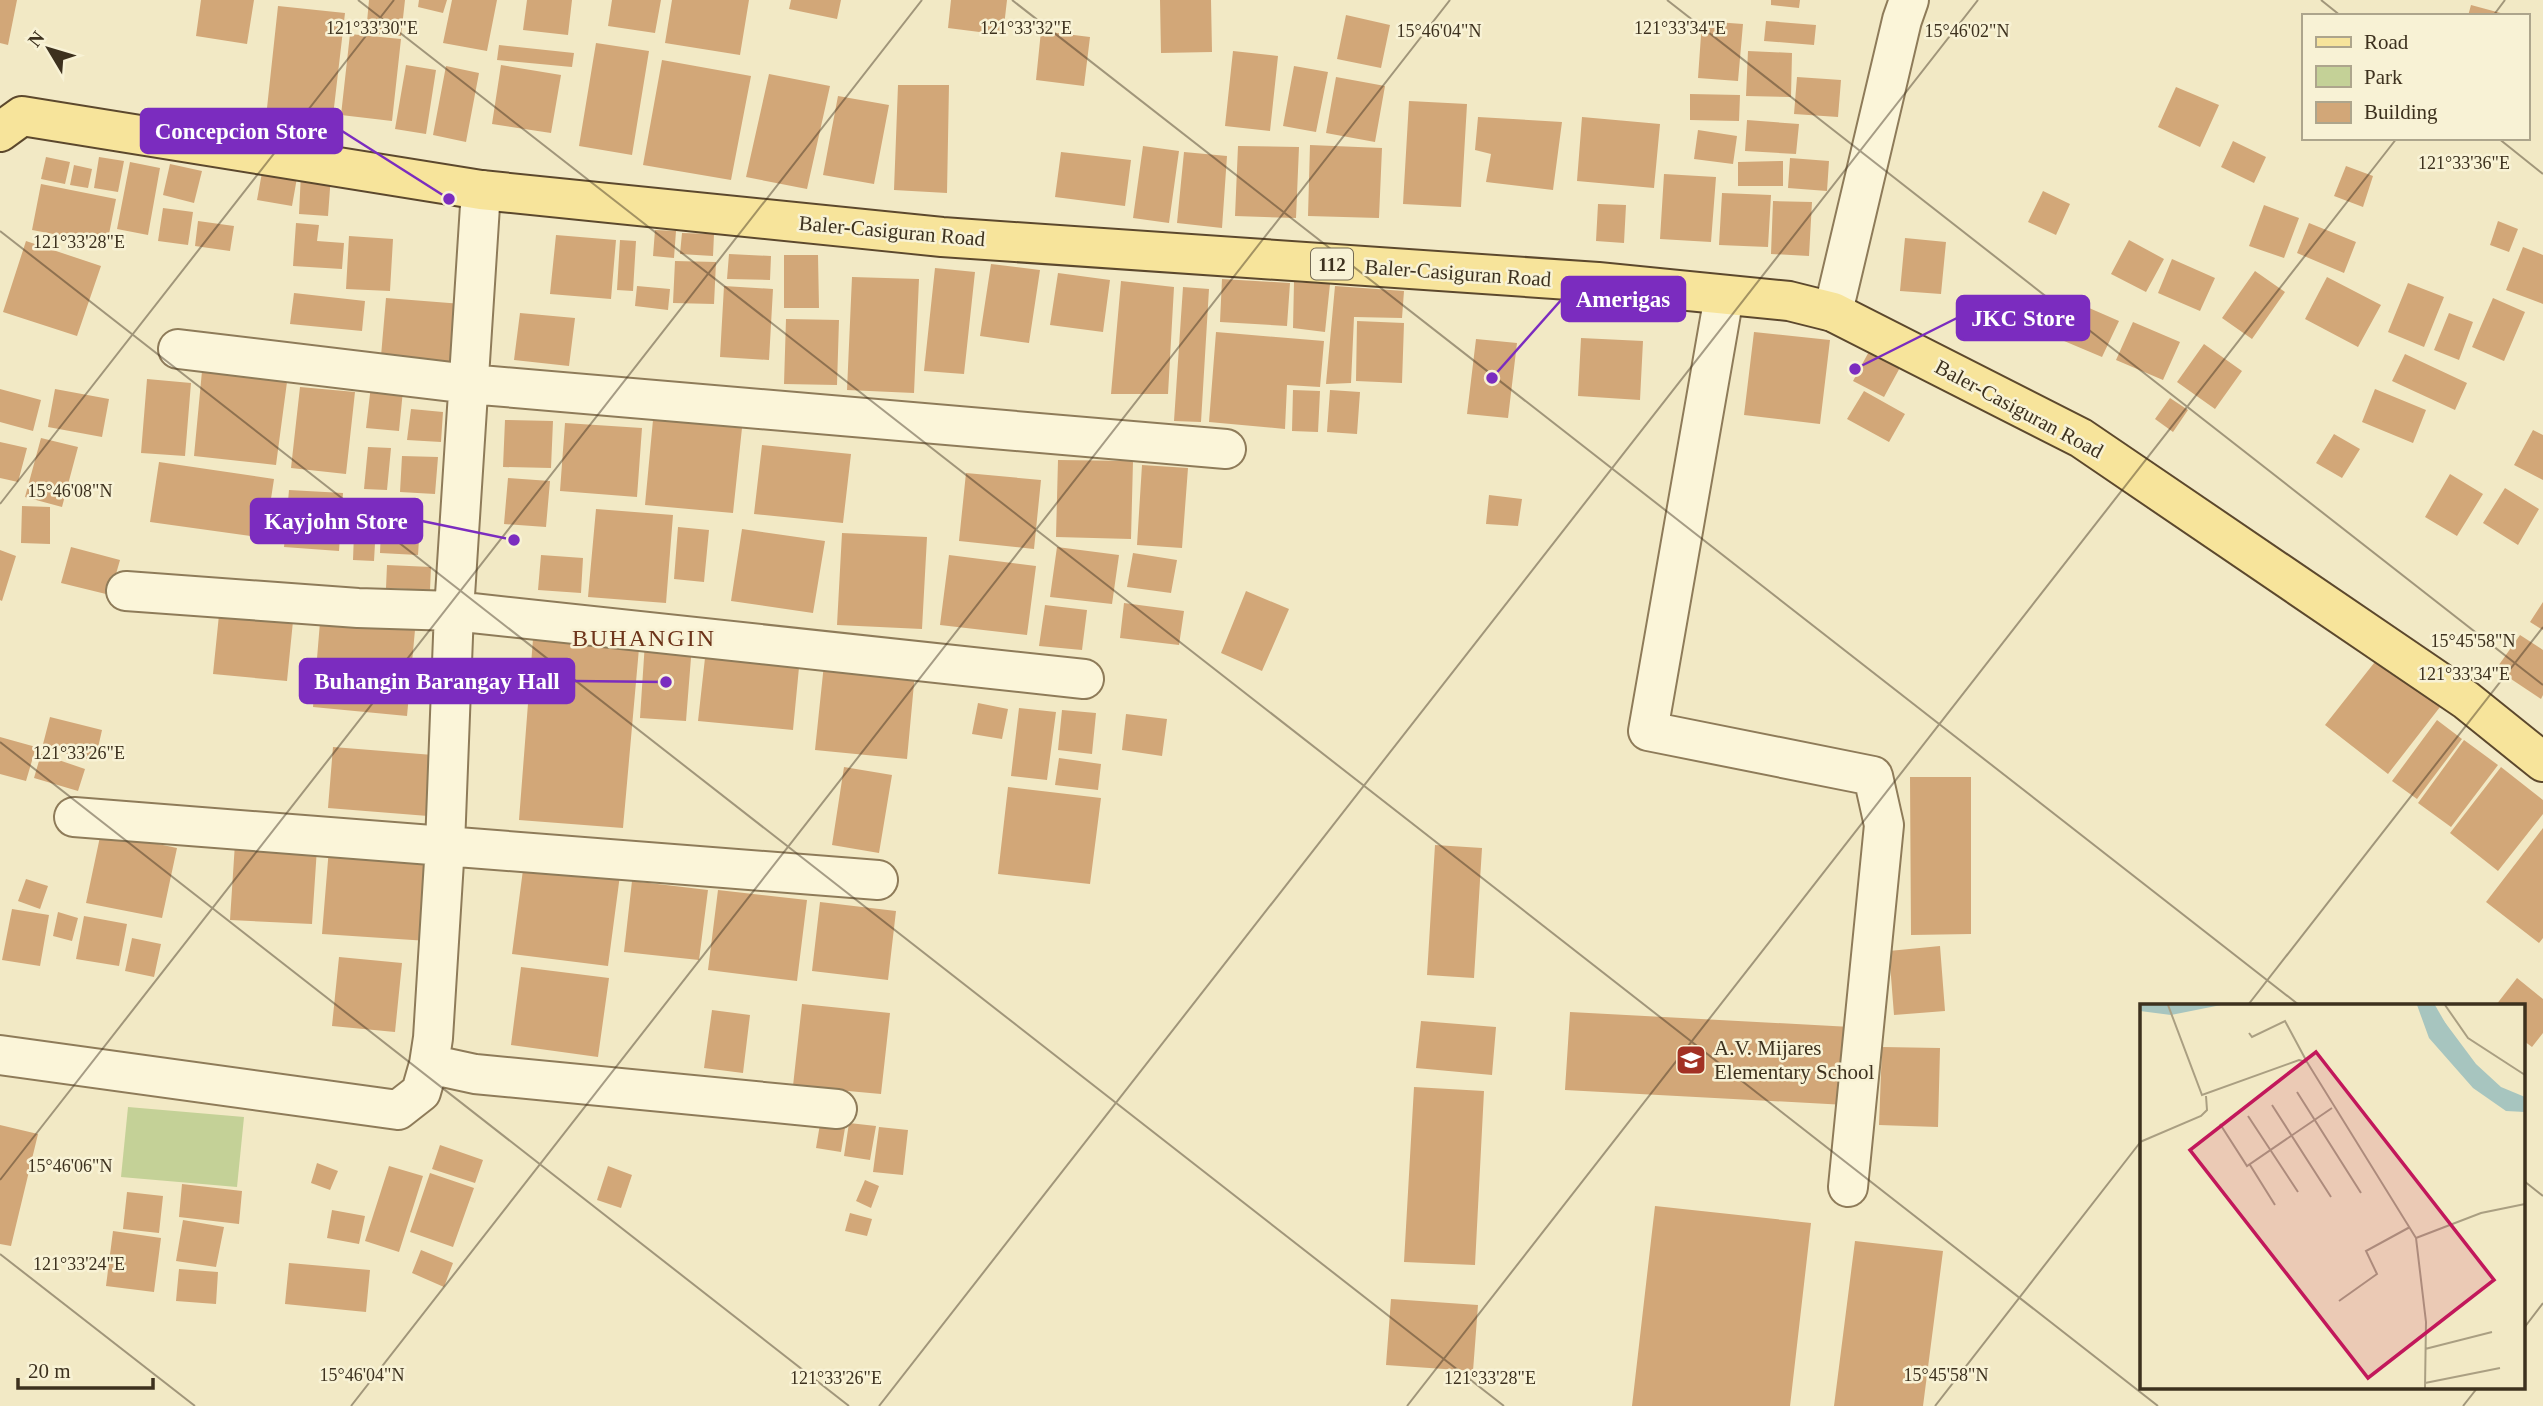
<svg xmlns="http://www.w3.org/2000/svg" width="2543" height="1406" viewBox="0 0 2543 1406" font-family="Georgia,serif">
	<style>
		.green { fill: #c4d197 }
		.building { fill: #d2a778 }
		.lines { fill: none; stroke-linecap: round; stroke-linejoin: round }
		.minor-casing { stroke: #8e7b59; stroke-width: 42 }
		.major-casing { stroke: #5c482d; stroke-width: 42 }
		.minor { stroke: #fbf5d9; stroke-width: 38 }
		.major { stroke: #f7e49b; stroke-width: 38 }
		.ticks { fill: none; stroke: #3d311e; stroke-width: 2; stroke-opacity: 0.45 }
		.labels { text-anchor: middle; stroke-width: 5; stroke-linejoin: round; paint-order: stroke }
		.shield { fill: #f8f2d5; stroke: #756b55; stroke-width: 2 }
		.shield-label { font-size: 19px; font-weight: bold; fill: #3d311e }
		.street-label { font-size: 21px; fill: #3d311e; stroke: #f8f2d5 }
		.poi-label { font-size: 21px; fill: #3d311e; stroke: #f8f2d5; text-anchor: start }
		.quarter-label { font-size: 24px; letter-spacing: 2px; fill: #6d341a; stroke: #f8f2d5 }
		.inset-river { fill: none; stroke: #a7c5bf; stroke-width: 3.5 }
		.inset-road { fill: none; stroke: #aa9f82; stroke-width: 2 }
		.view { fill: #c2185b; fill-opacity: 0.15; stroke: #c2185b; stroke-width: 3.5 }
		.inset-edge { fill: none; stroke: #3d311e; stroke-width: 3.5 }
		.ticks-label { font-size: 18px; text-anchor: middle; fill: #3d311e; stroke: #f8f2d5; stroke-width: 5; stroke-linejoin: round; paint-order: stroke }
		.leader { fill: none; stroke: #7b2cbf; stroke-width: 2.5 }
		.callout-dot { fill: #7b2cbf; stroke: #f8f2d5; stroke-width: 2.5 }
		.callout { fill: #7b2cbf; stroke: #7b2cbf; stroke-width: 2.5 }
		.callout-label { font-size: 23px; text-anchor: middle; font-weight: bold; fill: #fff }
	</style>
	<rect width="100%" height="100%" fill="#f2e9c5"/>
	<!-- green -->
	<path class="green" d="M128 1107 244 1117 237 1187 121 1177Z"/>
	<!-- building -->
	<path class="building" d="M0 0H17L8 45 0 43Z
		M201 0H254L247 44 196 36Z
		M369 0H405L401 36 366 33Z
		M419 0H447L443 13 418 7Z
		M452 0H497L487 51 443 43Z
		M527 0H572L568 35 523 30Z
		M612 0H661L655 33 608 26Z
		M672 0H749L740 55 665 43Z
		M791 0H841L837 19 789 9Z
		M951 0H1007L1003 35 948 28Z
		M1160 0H1211L1212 52 1161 53Z
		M1771 0H1800L1799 8 1771 5Z
		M2471 5 2508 15V16H2468Z
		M278 6 345 13 333 116 267 108Z
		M1346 15 1390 25 1381 68 1337 59Z
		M1702 21 1743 24 1738 81 1698 78Z
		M1766 21 1816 25 1814 45 1764 41Z
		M1041 31 1090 37 1084 86 1036 80Z
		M350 34 401 39 392 121 341 115Z
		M596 43 649 51 632 155 579 146Z
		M499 45 574 53 572 67 497 60Z
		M1233 51 1278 56 1270 131 1225 126Z
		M1748 51 1792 53 1791 97 1746 96Z
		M662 60 751 76 731 180 643 165Z
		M406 65 436 70 426 134 395 129Z
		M501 65 561 75 551 133 492 124Z
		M446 66 479 73 466 142 433 135Z
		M1294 66 1328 72 1316 132 1283 126Z
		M769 74 830 86 807 189 746 177Z
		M1336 77 1385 86 1375 142 1326 133Z
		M1797 77 1841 80 1838 117 1794 114Z
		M898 85H949L947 193 894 190Z
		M2176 87 2219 105 2200 147 2158 127Z
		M1690 94 1740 95 1739 121 1690 120Z
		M838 96 889 105 874 184 823 175Z
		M1409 101 1467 104 1461 207 1403 204Z
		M1478 117 1562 122 1553 190 1486 182 1491 154 1475 150Z
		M1582 117 1660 124 1654 188 1577 181Z
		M1747 120 1799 124 1796 154 1745 151Z
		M1698 130 1737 136 1733 164 1694 159Z
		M2233 141 2266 157 2254 183 2221 167Z
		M1310 145 1382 148 1379 218 1308 216Z
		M1143 146 1179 151 1169 223 1133 218Z
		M1238 146 1299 147 1296 218 1235 216Z
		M1061 152 1131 160 1125 206 1055 197Z
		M1184 152 1227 156 1222 228 1177 223Z
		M46 157 70 162 65 184 41 179Z
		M99 157 124 161 118 192 94 188Z
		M1790 158 1829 161 1827 191 1788 188Z
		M1783 161V186H1738V162Z
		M130 162 160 168 148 235 117 229Z
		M170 164 202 171 194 203 163 195Z
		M74 165 92 169 88 188 70 185Z
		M2346 166 2373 176 2363 207 2334 196Z
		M263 167 298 172 292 206 257 200Z
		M301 173 331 175 328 216 299 214Z
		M1664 174 1716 177 1711 242 1660 239Z
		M41 184 116 199 107 244 32 230Z
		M2043 191 2070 204 2056 235 2028 222Z
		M1722 193 1771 195 1768 247 1719 245Z
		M1773 201 1812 202 1809 256 1771 254Z
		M1598 204 1626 205 1624 243 1596 241Z
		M2264 205 2299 218 2284 258 2249 246Z
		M163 208 193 212 188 245 158 241Z
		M198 221 234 226 230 251 195 246Z
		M2498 221 2518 229 2509 252 2490 245Z
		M296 223 319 225 317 241 344 243 342 269 293 266Z
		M2309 223 2356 242 2344 273 2297 253Z
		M655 230 676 231 674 258 653 256Z
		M682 233 714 234 713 256 680 254Z
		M556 235 616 240 611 299 550 294Z
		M349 236 393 239 390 291 346 289Z
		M1905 238 1946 242 1941 294 1900 291Z
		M620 240 636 241 633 291 617 290Z
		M2129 240 2164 259 2146 292 2111 274Z
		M26 241 101 266 77 336 3 312Z
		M2523 247 2543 255V304L2506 290Z
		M729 254 771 256 770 280 727 279Z
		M784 255H818L819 308H784Z
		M2172 259 2215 278 2200 311 2158 293Z
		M675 261 716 262 714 304 673 303Z
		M991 264 1040 270 1029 343 980 336Z
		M935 268 975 272 964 374 924 371Z
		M2255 271 2285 292 2252 339 2222 318Z
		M1058 273 1110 280 1103 332 1050 325Z
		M852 277 919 279 914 393 847 390Z
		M2327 277 2381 305 2358 347 2305 319Z
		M1222 279 1290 283 1287 326 1220 322Z
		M1121 281 1174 287 1168 394H1111Z
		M1294 282 1330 284 1325 332 1293 328Z
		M2408 283 2444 297 2424 347 2388 332Z
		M637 286 670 289 668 310 635 306Z
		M724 286 773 289 769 360 720 357Z
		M1335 286 1404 291 1402 318 1354 317 1351 383 1326 384Z
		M1183 287 1209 289 1201 422 1174 421Z
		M294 293 365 301 362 331 290 324Z
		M386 298 462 304 457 362 381 356Z
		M2493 298 2525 312 2504 361 2472 347Z
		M2073 301 2119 321 2102 357 2057 338Z
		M520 313 575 318 569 366 514 360Z
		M2449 313 2473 322 2459 360 2434 350Z
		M786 319 839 320 837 385 784 384Z
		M1357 321 1404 323 1402 383 1356 381Z
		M2133 322 2180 342 2163 380 2116 360Z
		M1216 332 1324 341 1320 387 1287 385 1285 429 1209 422Z
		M1754 332 1830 340 1820 424 1744 415Z
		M1581 338 1643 341 1640 400 1578 396Z
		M1476 339 1517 343 1508 418 1467 414Z
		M2204 344 2242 371 2215 409 2177 382Z
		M1872 346 1903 362 1884 397 1853 381Z
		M2405 354 2467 383 2455 410 2392 381Z
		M202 371 287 382 276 465 194 456Z
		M372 377 404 380 399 431 366 428Z
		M147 379 191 383 185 456 141 453Z
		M300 387 355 392 346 474 291 468Z
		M0 389 41 400 33 431 0 422Z
		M55 389 109 399 102 437 48 427Z
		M2375 389 2426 410 2413 443 2362 422Z
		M1293 390 1320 391 1318 432 1292 431Z
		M1330 390 1360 392 1357 434 1327 432Z
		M1864 391 1905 414 1889 442 1847 419Z
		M2170 398 2188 410 2173 432 2155 419Z
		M411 409 443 412 441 442 407 440Z
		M505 420 553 421 551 468 503 467Z
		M653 420 742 428 733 513 645 505Z
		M565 423 642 428 637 497 560 491Z
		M2533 430 2543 435V480L2514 465Z
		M2334 434 2360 449 2342 478 2316 463Z
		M41 438 78 447 62 507 25 497Z
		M0 442 27 448 18 482 0 478Z
		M762 445 851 454 843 523 754 514Z
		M368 447 391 448 387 490 364 489Z
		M402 456 438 457 435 494 400 492Z
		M1058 460 1133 461 1131 539 1056 537Z
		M159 462 274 479 265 538 150 522Z
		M1142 465 1188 468 1182 548 1137 545Z
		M966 473 1041 480 1034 549 959 541Z
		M2450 474 2483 494 2457 536 2425 517Z
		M508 478 550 481 546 527 504 524Z
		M2505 488 2539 509 2518 545 2483 523Z
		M289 490 343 493 339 551 284 547Z
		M1489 495 1522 499 1518 526 1486 524Z
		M22 506 50 507V544L21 543Z
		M382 506 421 508 418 555 380 553Z
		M355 507 377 508 374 561 353 560Z
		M596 509 673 515 666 603 588 597Z
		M678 527 709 530 704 582 674 579Z
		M742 529 825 541 813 613 731 601Z
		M842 533 927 537 922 629 837 625Z
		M71 547 120 560 110 595 61 583Z
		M1057 547 1119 555 1112 604 1050 597Z
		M0 550 16 556 2 601 0 600Z
		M1133 553 1177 560 1171 593 1127 587Z
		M541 555 583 558 581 593 538 590Z
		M949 555 1036 566 1027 635 940 625Z
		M387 565 431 567 430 590 386 588Z
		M1246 591 1289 609 1262 671 1221 653Z
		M2543 602V630L2530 622Z
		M1124 603 1184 611 1179 645 1120 638Z
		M220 605 294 611 287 681 213 674Z
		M1045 605 1087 610 1082 650 1039 646Z
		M320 622 415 630 407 716 313 707Z
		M534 626 640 637 623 828 519 820Z
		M2520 635 2543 650V695L2541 699 2496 669Z
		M645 642 692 645 686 721 640 718Z
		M706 649 800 657 793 730 698 721Z
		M2378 658 2440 707 2388 774 2325 725Z
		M824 664 915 673 907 759 815 750Z
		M978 703 1008 709 1002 739 972 734Z
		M1019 708 1056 712 1047 780 1011 776Z
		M1062 710 1096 713 1092 754 1058 750Z
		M1126 714 1167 719 1162 756 1122 750Z
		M50 717 102 730 95 761 42 748Z
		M2437 720 2462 739 2417 799 2392 781Z
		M0 737 36 747 26 781 0 774Z
		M2464 740 2498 765 2451 827 2418 803Z
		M333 747 433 755 428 816 328 808Z
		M41 754 85 769 78 791 34 778Z
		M1059 758 1101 764 1098 790 1055 785Z
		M844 767 892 775 879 853 832 845Z
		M2501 767 2543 800V814L2498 871 2450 833Z
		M1910 777H1971V934L1911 935Z
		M1008 787 1101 798 1090 884 998 874Z
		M2543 828V938L2539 943 2486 902Z
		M101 832 177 848 162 918 86 903Z
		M235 843 317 848 312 924 230 920Z
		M1435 845 1482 848 1474 978 1427 975Z
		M329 848 434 856 428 941 322 934Z
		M524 862 620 875 608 966 512 954Z
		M26 879 48 886 40 909 18 901Z
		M632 881 708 890 699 960 624 952Z
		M718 890 807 900 797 981 708 970Z
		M820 902 896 911 888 980 812 971Z
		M12 909 49 915 40 966 2 960Z
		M58 912 78 918 72 941 53 936Z
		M84 916 127 924 119 966 76 959Z
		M132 938 161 944 154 977 125 971Z
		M1940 946 1945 1011 1894 1015 1889 951Z
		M339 957 402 963 395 1032 332 1026Z
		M521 967 609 978 598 1057 511 1045Z
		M2517 978 2543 999V1033L2532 1047 2524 1041V1005H2496Z
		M802 1004 890 1013 881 1094 793 1086Z
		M712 1010 750 1015 743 1073 704 1068Z
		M1570 1012 1851 1027 1846 1105 1565 1090Z
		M1421 1021 1496 1027 1492 1075 1416 1068Z
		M1882 1047 1940 1048 1938 1127 1879 1125Z
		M1414 1087 1484 1091 1475 1265 1404 1262Z
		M849 1123 876 1126 870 1160 844 1156Z
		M820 1124 845 1128 841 1152 816 1148Z
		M0 1125 38 1134 11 1246 0 1244Z
		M879 1127 908 1130 903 1175 873 1172Z
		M440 1145 483 1160 475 1183 432 1169Z
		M317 1163 338 1171 330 1190 311 1183Z
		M389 1166 423 1176 399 1252 365 1241Z
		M608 1166 632 1175 621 1208 597 1200Z
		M430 1173 474 1188 453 1247 410 1232Z
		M865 1180 879 1186 871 1208 856 1201Z
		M182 1184 242 1191 239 1224 179 1217Z
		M127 1192 163 1196 159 1233 123 1229Z
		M1655 1206 1811 1223 1790 1406H1632Z
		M332 1210 365 1216 359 1244 327 1238Z
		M850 1213 872 1219 867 1236 845 1231Z
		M183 1220 224 1227 216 1267 176 1261Z
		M113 1231 161 1238 154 1292 106 1286Z
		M1855 1241 1943 1251 1923 1406H1834Z
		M421 1250 453 1263 444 1287 412 1273Z
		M289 1263 370 1270 366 1312 285 1304Z
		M179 1269 218 1272 216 1304 176 1301Z
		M1391 1299 1478 1305 1473 1371 1386 1365Z"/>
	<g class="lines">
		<!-- minor casing -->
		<g class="minor-casing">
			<path id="minor" d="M1724 296 1648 731 1873 776 1884 825 1848 1187
				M1833 312 1902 20 1909 0
				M178 349 469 384 1226 449
				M126 591 358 608 454 611 1084 679
				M74 817 878 880
				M0 1055 398 1110 421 1092 429 1064 433 1038 445 845 454 611 481 190
				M429 1064 475 1074 837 1109"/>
		</g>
		<!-- major casing -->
		<g class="major-casing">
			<path id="major" d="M0 132 22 116 481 190 942 237 1598 282 1789 301 1833 312 2081 438 2466 700 2543 762"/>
		</g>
		<!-- minor -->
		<use href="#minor" class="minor"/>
		<!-- major -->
		<use href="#major" class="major"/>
	</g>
	<!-- ticks -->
	<path class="ticks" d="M358 0 2158 1406M1012 0 2299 1005M1667 0 2543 685M2321 0 2341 16M2493 16 2505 0M2498 138 2543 174M0 231 1504 1406M0 504 394 0M0 742 849 1406M2248 1005 2543 627M0 1180 922 0M2524 1181 2543 1196M0 1254 195 1406M2524 1328 2543 1303M351 1406 1450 0M879 1406 1978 0M1407 1406 2397 138M1935 1406 2142 1140M2463 1406 2478 1387"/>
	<!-- icons -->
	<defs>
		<g id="school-square" transform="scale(1.575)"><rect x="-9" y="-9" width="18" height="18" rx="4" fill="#a23124" stroke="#f8f2d5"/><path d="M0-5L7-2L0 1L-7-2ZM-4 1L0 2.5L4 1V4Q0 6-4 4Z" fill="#fff"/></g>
	</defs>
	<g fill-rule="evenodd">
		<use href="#school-square" x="1691" y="1060"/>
	</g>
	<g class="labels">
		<!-- shield labels -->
		<rect class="shield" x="1311" y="248.5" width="42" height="31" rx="5"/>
		<g class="shield-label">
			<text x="1332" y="271">112</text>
		</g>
		<!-- street labels -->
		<g class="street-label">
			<text transform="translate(892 231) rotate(5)" y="7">Baler-Casiguran Road</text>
			<text transform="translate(1458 273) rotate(4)" y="7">Baler-Casiguran Road</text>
			<text transform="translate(2019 409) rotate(28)" y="7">Baler-Casiguran Road</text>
		</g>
		<!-- poi labels -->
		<g class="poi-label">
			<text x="1714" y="1055">A.V. Mijares<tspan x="1714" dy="24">Elementary School</tspan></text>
		</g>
		<!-- quarter labels -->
		<g class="quarter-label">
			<text x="644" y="646">BUHANGIN</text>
		</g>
	</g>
	<!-- overview -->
	<g transform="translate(2140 1004)">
		<rect width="385" height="385" fill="#f2e9c5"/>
		<path d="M0 1H81L31 11 0 7ZM277 1H292L336 60 361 83 385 93V108L366 107 333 84 289 34Z" fill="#a7c5bf"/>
		<path class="inset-river" d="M293 1 305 22"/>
		<path class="inset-road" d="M28 1 62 91 159 56 167 58 276 234 286 318 285 384M305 1 328 34 385 71M109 29 112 33 145 17 167 58M157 88 221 189M132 101 191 193M108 112 158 188M80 120 107 162 192 104M0 138 61 112 67 106 66 92M110 161 135 201M276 234 341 209 385 200M199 297 237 270 226 247 270 223M285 345 352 328M285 379 360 364"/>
		<path class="view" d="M176 48 354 276 228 374 50 146Z"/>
		<rect width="385" height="385" class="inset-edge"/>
	</g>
	<g class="ticks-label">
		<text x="372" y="34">121°33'30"E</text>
		<text x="1026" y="34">121°33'32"E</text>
		<text x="1680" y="34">121°33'34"E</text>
		<text x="1439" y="37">15°46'04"N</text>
		<text x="1967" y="37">15°46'02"N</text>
		<text x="2464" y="169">121°33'36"E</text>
		<text x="79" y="248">121°33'28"E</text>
		<text x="70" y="497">15°46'08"N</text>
		<text x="2473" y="647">15°45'58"N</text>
		<text x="2464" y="680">121°33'34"E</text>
		<text x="79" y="759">121°33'26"E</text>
		<text x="70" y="1172">15°46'06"N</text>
		<text x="79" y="1270">121°33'24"E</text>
		<text x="362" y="1381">15°46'04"N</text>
		<text x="1946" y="1381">15°45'58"N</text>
		<text x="836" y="1384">121°33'26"E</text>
		<text x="1490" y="1384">121°33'28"E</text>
	</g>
	<!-- callouts -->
	<path class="leader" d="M449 199L342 131M1492 378L1562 299M1855 369L1957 318M514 540L422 521M666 682L574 681"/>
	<g class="callout-dot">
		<circle cx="449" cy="199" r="7"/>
		<circle cx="1492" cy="378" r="7"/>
		<circle cx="1855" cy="369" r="7"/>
		<circle cx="514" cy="540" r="7"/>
		<circle cx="666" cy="682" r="7"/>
	</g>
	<g class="callout">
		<rect x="141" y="109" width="201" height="44" rx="7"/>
		<rect x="1562" y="277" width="123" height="44" rx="7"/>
		<rect x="1957" y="296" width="132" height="44" rx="7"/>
		<rect x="251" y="499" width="171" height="44" rx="7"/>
		<rect x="300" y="659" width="274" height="44" rx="7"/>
	</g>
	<g class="callout-label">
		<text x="241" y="139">Concepcion Store</text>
		<text x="1623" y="307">Amerigas</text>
		<text x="2023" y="326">JKC Store</text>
		<text x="336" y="529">Kayjohn Store</text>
		<text x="437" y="689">Buhangin Barangay Hall</text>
	</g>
	<!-- legend -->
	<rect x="2302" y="14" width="228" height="126" fill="#f8f2d5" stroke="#ada58c" stroke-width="2"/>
	<rect x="2316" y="37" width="35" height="10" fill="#f7e49b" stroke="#ada58c" stroke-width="2"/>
	<text x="2364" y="49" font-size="21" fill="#3d311e">Road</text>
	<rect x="2316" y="66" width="35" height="21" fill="#c4d197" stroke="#ada58c" stroke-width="2"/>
	<text x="2364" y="84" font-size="21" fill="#3d311e">Park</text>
	<rect x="2316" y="102" width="35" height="21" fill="#d2a778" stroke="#ada58c" stroke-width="2"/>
	<text x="2364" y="119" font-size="21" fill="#3d311e">Building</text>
	<!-- north arrow -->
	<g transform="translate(49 49) rotate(308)" stroke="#f8f2d5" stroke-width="5" paint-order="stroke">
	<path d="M0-5L12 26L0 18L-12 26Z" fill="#3d311e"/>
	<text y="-10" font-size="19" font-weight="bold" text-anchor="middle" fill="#3d311e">N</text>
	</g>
	<!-- scale -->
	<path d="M18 1378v10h135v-10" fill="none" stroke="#3d311e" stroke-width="3.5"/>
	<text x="28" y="1378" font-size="21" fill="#3d311e" stroke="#f8f2d5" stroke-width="5" paint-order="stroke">20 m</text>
</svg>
